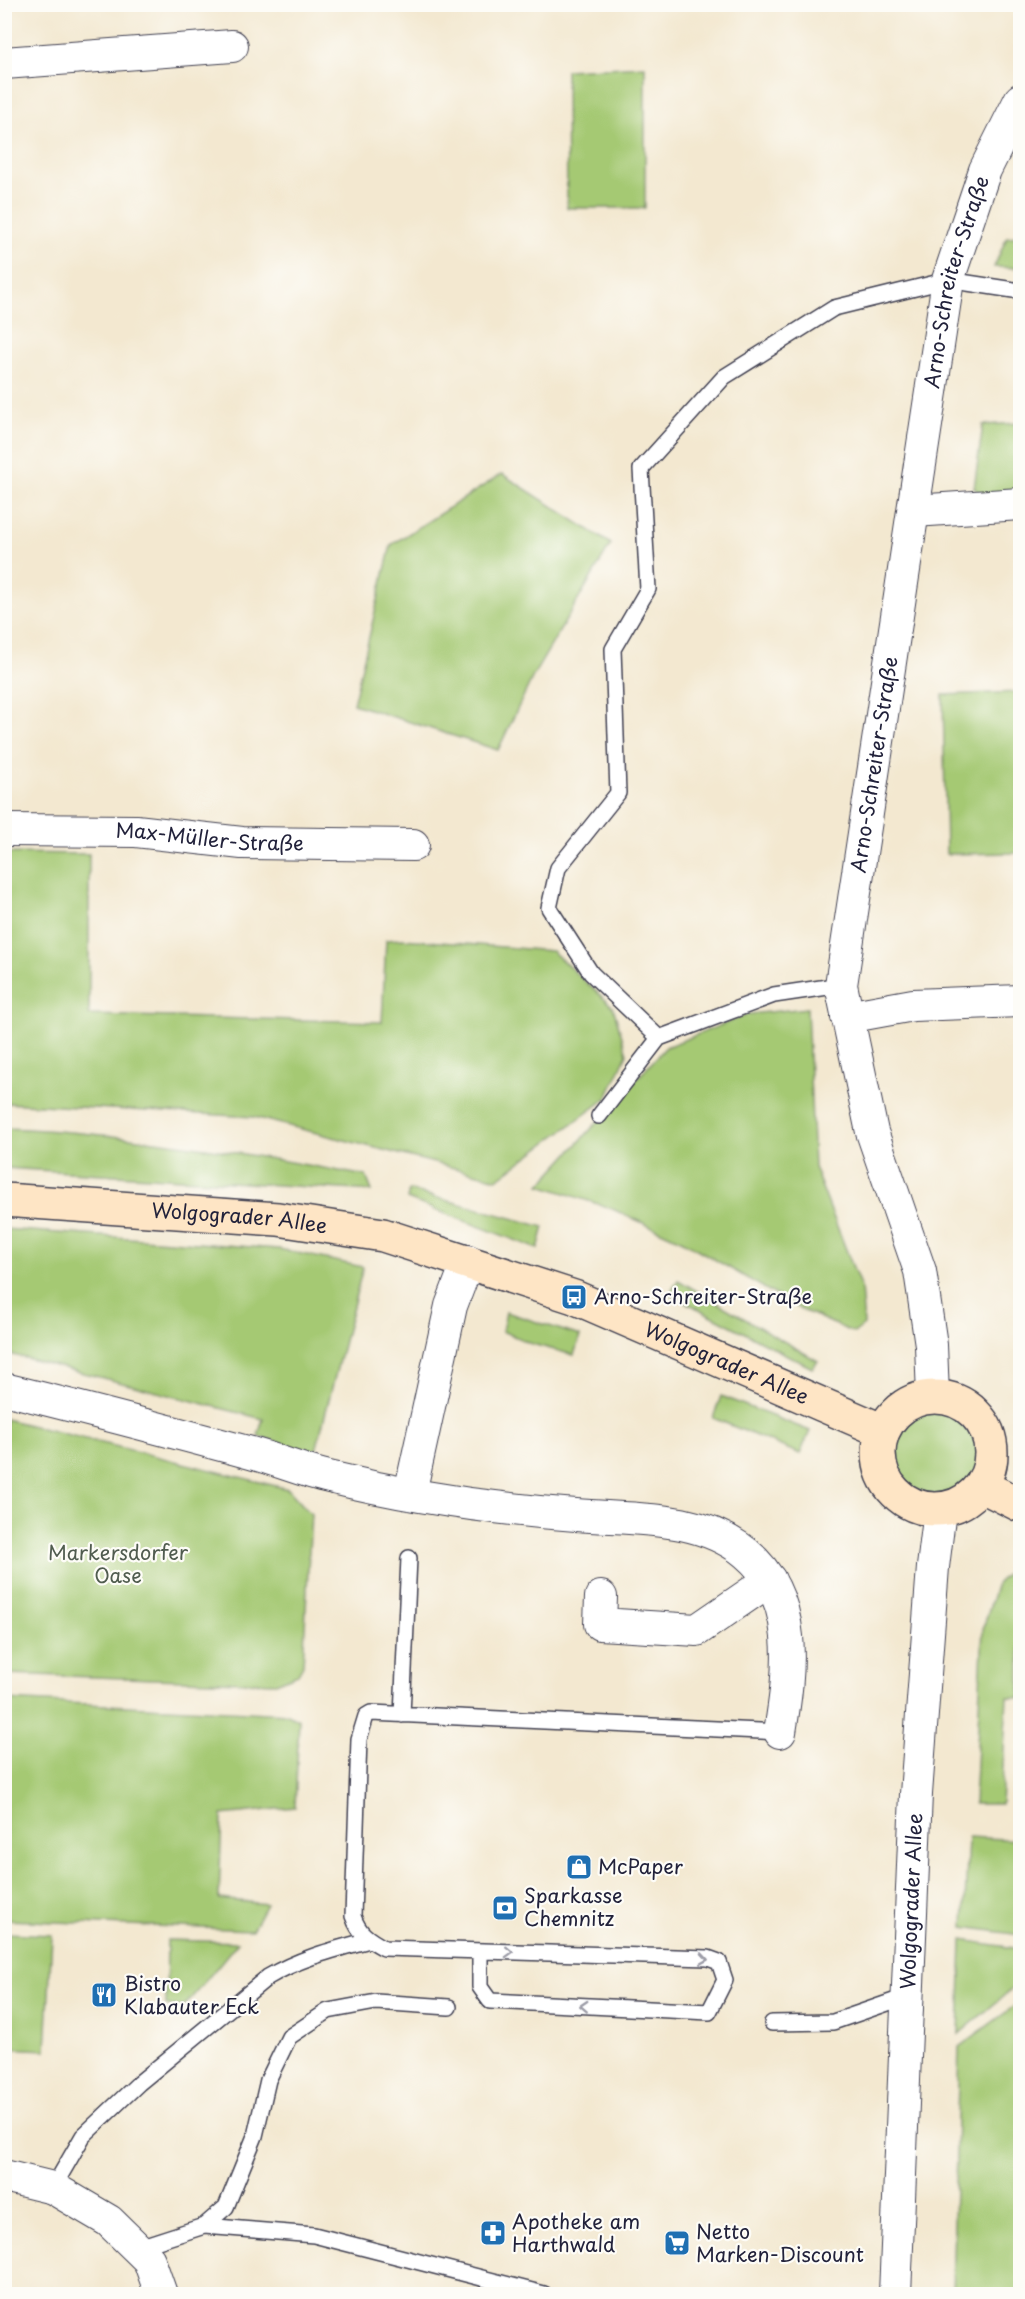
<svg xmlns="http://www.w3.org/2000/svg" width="1025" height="2299" viewBox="0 0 1025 2299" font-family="'Playpen Sans',sans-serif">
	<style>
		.green { fill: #a5c973; stroke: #647657; stroke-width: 1.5 }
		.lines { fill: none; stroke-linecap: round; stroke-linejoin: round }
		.service-casing { stroke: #414051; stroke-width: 18 }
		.minor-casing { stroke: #414051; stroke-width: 34 }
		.secondary-casing { stroke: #414051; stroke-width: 36 }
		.service { stroke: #fff; stroke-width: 15 }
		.minor { stroke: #fff; stroke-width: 32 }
		.secondary { stroke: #fee5c5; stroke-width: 33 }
		.oneway { stroke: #9c9ca7 }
		.labels { text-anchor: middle; stroke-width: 4.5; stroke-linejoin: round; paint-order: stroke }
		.street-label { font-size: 20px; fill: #22223b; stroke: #fdfcf7 }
		.poi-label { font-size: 20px; fill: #22223b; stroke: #fdfcf7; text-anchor: start }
		.park-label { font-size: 20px; fill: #505c4f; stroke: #fdfcf7 }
	</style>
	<rect width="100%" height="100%" fill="#fdfcf7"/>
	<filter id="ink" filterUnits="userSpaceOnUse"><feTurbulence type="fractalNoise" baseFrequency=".0167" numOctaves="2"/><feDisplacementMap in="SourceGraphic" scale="12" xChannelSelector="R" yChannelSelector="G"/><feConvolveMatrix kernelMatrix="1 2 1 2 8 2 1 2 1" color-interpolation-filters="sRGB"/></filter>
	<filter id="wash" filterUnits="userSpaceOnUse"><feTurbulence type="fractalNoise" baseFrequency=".008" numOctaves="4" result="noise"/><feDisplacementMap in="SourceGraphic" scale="24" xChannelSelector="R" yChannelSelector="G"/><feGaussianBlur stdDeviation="1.35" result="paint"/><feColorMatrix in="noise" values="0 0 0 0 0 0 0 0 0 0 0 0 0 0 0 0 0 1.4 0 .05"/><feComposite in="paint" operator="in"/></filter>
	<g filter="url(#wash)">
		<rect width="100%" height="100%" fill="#f3e8d0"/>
		<!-- green -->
		<path class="green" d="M645 66V208H567L566 70Z
			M1020 236V268L994 267 1007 237Z
			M1020 423V498L988 499 974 488 983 425Z
			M502 474 611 544 533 676 498 750 353 704 391 545Z
			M1020 692V853L946 854 943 695Z
			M5 853 89 854V1015L382 1022 386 940 403 939 552 951 613 1007 627 1054 607 1098 497 1179 254 1117 5 1103Z
			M807 1008 814 1167 861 1288 864 1325 854 1333 800 1309 683 1241 610 1208 540 1185 666 1047 749 1014Z
			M5 1128C127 1133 246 1153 366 1176L372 1191 5 1168Z
			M409 1190 544 1227 538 1249 407 1199Z
			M4 1229 279 1249 363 1267 315 1454 258 1436 263 1419 5 1353Z
			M678 1280 818 1361 812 1368 670 1294Z
			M506 1312 580 1336 574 1355 532 1344 502 1331Z
			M721 1396 810 1431 800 1454 713 1418Z
			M935 1406C973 1418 978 1428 980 1467L960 1492 933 1498 902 1483 891 1460 895 1434 912 1414Z
			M5 1419 288 1489 311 1514 303 1665 298 1674 276 1683 5 1674Z
			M1020 1562V1698L1007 1697 1001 1804H974L983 1629 997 1583Z
			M5 1700 288 1714 299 1720 295 1807 222 1815 219 1899 266 1904 252 1930 5 1920Z
			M968 1837 1020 1840V1935L964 1927Z
			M5 1933 52 1935 46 2050 5 2048Z
			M167 1940 238 1942 184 2007 166 2005Z
			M962 1940 1020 1949V1982L959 2034Z
			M1020 2002V2294H952L959 2047Z"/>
	</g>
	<g filter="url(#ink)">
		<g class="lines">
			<!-- service casing -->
			<g class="service-casing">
				<path id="service" d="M659 1038 591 973 549 908 558 868 618 793 613 649 648 589 641 469 724 377 834 308 948 280 1020 291
					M599 1116 659 1038 774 995 841 985
					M402 1715 409 1558
					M480 1951V1987L490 2001 709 2012 725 1980 719 1962 708 1958 384 1948C368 1939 359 1934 353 1916L359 1739 366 1716 371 1713 780 1732
					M772 2023 833 2022 908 1996
					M53 2188 83 2136 139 2083 268 1977C300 1958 333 1950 369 1940
					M204 2226 314 2235 544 2294
					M136 2248 204 2226 226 2207 255 2136 268 2080 289 2037 328 2011 376 2002 449 2007"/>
			</g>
			<!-- minor casing -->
			<g class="minor-casing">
				<g id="minor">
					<path d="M4 63 232 46"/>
					<path d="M914 511 1020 504"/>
					<path id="s1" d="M4 830 136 831 242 843 413 845"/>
					<path d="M847 1017 913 1005 1020 1001"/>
					<path d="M4 1389C87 1409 169 1431 251 1453 277 1460 303 1471 329 1477 410 1497 493 1509 576 1515 633 1520 698 1514 746 1553 800 1598 790 1671 780 1732"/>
					<path id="s2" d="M933 1396 931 1345 920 1271 872 1132 841 985 948 280 985 170 1020 100"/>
					<path d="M410 1493 451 1306 468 1261"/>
					<path d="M601 1597 600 1624 697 1630 770 1580"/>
					<path d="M4 2176 53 2188 109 2221 149 2260 161 2294"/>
					<path id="s3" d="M895 2294 916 1794 933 1567 940 1510"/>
				</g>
			</g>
			<!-- secondary casing -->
			<g class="secondary-casing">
				<g id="secondary">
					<path id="s4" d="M4 1200 278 1219 383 1235 574 1297 883 1431"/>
					<circle cx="935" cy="1453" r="56"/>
					<path d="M982 1486 1020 1505"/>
				</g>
			</g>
			<!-- service -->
			<use href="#service" class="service"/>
			<!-- minor -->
			<use href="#minor" class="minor"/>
			<!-- secondary -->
			<use href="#secondary" class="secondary"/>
		</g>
		<!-- one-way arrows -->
		<defs><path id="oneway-chevron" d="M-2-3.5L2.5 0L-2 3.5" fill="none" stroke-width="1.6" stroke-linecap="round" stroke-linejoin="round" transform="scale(1.5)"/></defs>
		<g class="oneway">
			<use href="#oneway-chevron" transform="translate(509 1952) rotate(2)"/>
			<use href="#oneway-chevron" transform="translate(704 1959) rotate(9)"/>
			<use href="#oneway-chevron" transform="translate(584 2006) rotate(-177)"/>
		</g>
	</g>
	<!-- icons -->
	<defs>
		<g id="bus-square" transform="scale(1.35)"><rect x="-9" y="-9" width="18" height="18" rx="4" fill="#1f6fb2" stroke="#fdfcf7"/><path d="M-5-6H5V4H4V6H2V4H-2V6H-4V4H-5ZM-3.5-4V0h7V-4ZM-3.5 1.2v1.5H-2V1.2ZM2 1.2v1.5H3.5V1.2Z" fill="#fff"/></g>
		<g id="shop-square" transform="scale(1.35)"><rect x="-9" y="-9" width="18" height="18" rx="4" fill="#1f6fb2" stroke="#fdfcf7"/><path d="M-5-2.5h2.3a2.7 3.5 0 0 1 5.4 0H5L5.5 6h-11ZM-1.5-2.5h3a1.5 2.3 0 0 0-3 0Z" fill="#fff"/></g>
		<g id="bank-square" transform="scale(1.35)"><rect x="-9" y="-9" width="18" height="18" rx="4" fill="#1f6fb2" stroke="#fdfcf7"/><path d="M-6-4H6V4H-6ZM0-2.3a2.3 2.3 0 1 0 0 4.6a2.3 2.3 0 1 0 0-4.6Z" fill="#fff"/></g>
		<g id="restaurant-square" transform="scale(1.35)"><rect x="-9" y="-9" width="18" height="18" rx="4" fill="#1f6fb2" stroke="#fdfcf7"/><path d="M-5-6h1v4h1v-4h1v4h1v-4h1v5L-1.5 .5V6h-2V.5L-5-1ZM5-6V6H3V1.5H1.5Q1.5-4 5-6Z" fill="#fff"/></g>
		<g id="pharmacy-square" transform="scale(1.35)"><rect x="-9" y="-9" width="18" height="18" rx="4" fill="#1f6fb2" stroke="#fdfcf7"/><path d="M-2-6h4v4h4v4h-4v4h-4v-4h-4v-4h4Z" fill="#fff"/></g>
		<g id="supermarket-square" transform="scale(1.35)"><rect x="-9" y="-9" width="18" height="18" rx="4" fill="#1f6fb2" stroke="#fdfcf7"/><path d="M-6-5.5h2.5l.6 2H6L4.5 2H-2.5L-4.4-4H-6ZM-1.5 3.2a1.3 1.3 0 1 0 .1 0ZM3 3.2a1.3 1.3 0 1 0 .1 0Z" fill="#fff"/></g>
	</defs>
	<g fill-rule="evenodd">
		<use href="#bus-square" x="574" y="1297"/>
		<use href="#shop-square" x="579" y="1867"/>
		<use href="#bank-square" x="505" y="1908"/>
		<use href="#restaurant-square" x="104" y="1995"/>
		<use href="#pharmacy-square" x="493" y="2233"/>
		<use href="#supermarket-square" x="677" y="2243"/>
	</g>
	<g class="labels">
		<!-- street labels -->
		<g class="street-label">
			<text dy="7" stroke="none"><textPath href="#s2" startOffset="1136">Arno-Schreiter-Straße</textPath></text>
			<text dy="7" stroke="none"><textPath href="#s2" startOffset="646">Arno-Schreiter-Straße</textPath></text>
			<text dy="7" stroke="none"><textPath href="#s1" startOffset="206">Max-Müller-Straße</textPath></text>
			<text dy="7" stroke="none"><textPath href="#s4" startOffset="236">Wolgograder Allee</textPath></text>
			<text dy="7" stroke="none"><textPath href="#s4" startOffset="748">Wolgograder Allee</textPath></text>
			<text dy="7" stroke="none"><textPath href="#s3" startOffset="393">Wolgograder Allee</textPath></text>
		</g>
		<!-- poi labels -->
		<g class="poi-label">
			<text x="594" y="1304">Arno-Schreiter-Straße</text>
			<text x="598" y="1874">McPaper</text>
			<text x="524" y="1903">Sparkasse<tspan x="524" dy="23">Chemnitz</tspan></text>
			<text x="124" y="1991">Bistro<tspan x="124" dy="23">Klabauter Eck</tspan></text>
			<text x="512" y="2229">Apotheke am<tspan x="512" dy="23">Harthwald</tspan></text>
			<text x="696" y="2239">Netto<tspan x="696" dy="23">Marken-Discount</tspan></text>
		</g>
		<!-- park labels -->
		<g class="park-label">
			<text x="118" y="1560">Markersdorfer<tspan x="118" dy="23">Oase</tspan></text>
		</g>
	</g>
	<!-- margin -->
	<rect width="1025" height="2299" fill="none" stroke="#fdfcf7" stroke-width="24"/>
</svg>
